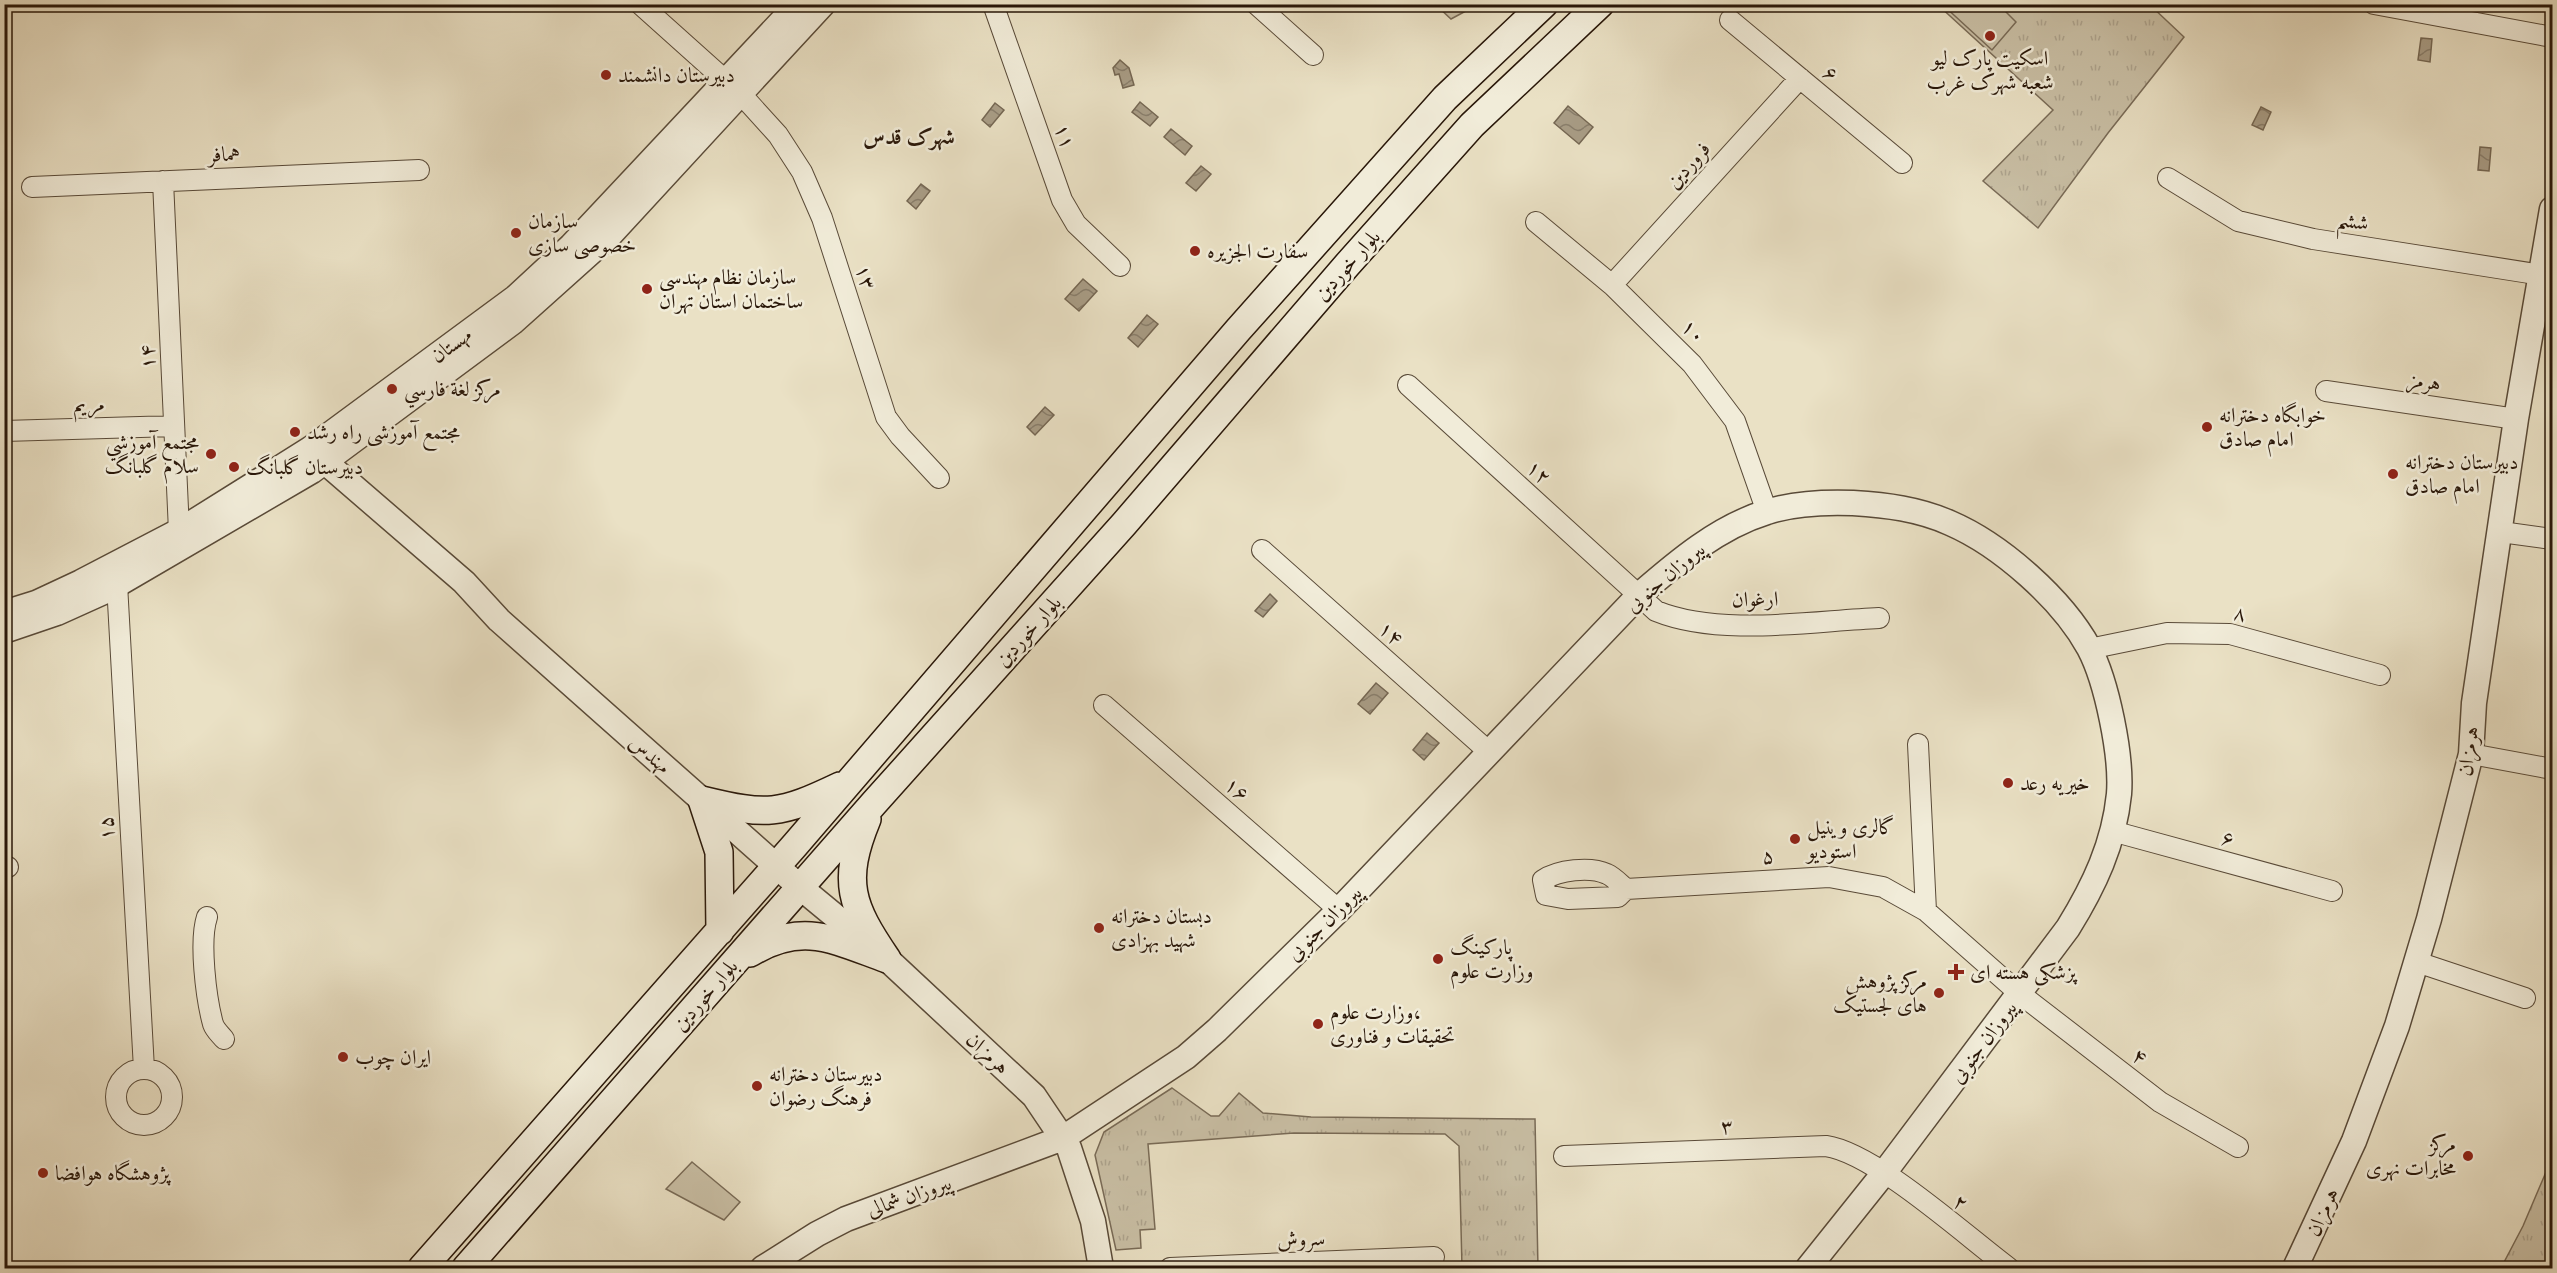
<svg xmlns="http://www.w3.org/2000/svg" width="2557" height="1273" viewBox="0 0 2557 1273" font-family="'IM FELL Double Pica',Amiri,serif">
	<style>
		.grass { fill: url(#grass-tufts); stroke: #796b57; stroke-width: 1.5 }
		.pitch { fill: #c9bfa5; stroke: #796b57; stroke-width: 1.5 }
		.water { fill: url(#water-waves); stroke: #756753; stroke-width: 1.5 }
		.lines { fill: none; stroke-linecap: round; stroke-linejoin: round }
		.minor-casing { stroke: #594a38; stroke-width: 22 }
		.tertiary-casing { stroke: #594a38; stroke-width: 27 }
		.secondary-casing { stroke: #291709; stroke-width: 30 }
		.minor { stroke: #f1ecd9; stroke-width: 20 }
		.tertiary { stroke: #f1ecd9; stroke-width: 24 }
		.secondary { stroke: #f1ecd9; stroke-width: 27 }
		.poi-dot { fill: #8f2418; stroke: #f1ecd9; stroke-width: 2 }
		.labels { text-anchor: middle; stroke-width: 5; stroke-linejoin: round; paint-order: stroke }
		.poi-label { font-size: 21px; fill: #291709; stroke: #f1ecd9; text-anchor: start }
		.street-label { font-size: 21px; fill: #291709; stroke: #f1ecd9 }
		.neighbourhood-label { font-size: 22px; font-weight: bold; fill: #291709; stroke: #f1ecd9 }
	</style>
	<defs>
		<pattern id="grass-tufts" width="24" height="20" patternUnits="userSpaceOnUse" patternTransform="scale(1.5)"><rect width="24" height="20" fill="#c9bfa5"/><path d="M3 7l-1-3M5 7V3M7 7l1-3M15 17l-1-3M17 17v-4M19 17l1-3" fill="none" stroke="#ada38d"/></pattern>
		<pattern id="water-waves" width="16" height="10" patternUnits="userSpaceOnUse" patternTransform="scale(1.5)"><rect width="16" height="10" fill="#a89c85"/><path d="M0 5q4-4 8 0t8 0" fill="none" stroke="#897e6b"/></pattern>
	</defs>
	<rect width="100%" height="100%" fill="#eae1c5"/>
	<filter id="stains"><feTurbulence type="fractalNoise" baseFrequency=".00333" numOctaves="4"/><feColorMatrix values="0 0 0 0 .2 0 0 0 0 .09 0 0 0 0 .02 0 0 0 .5 -.17"/></filter>
	<radialGradient id="worn" r=".72"><stop offset=".6" stop-color="#630" stop-opacity="0"/><stop offset="1" stop-color="#630" stop-opacity=".3"/></radialGradient>
	<!-- grass -->
	<path class="grass" d="M1436 5H1477L1451 19Z
		M1938 5H2150L2184 37 2108 133 2038 228 1983 181 2053 110Z
		M1172 1088 1211 1116H1219L1239 1093 1263 1113 1311 1117 1535 1119 1538 1268H1462L1459 1146 1445 1134 1294 1133 1148 1144 1155 1229 1140 1230 1141 1248 1116 1250 1095 1155 1104 1132Z
		M2552 1158V1268H2501L2523 1226Z"/>
	<!-- pitch -->
	<path class="pitch" d="M1943 5H1999L2016 22 1992 50Z
		M692 1162 740 1202 724 1220 666 1189Z"/>
	<!-- water -->
	<path class="water" d="M2421 38 2432 39 2430 62 2418 60Z
		M1120 60 1129 68 1134 85 1123 88 1119 74 1115 75 1113 68Z
		M1140 102 1158 117 1150 126 1132 112Z
		M995 103 1004 110 990 127 982 120Z
		M1568 106 1593 127 1579 144 1554 123Z
		M2261 107 2271 112 2263 130 2252 125Z
		M1171 129 1192 146 1185 155 1164 137Z
		M2480 147 2491 148 2489 171 2478 170Z
		M1201 166 1211 174 1196 191 1186 183Z
		M921 184 930 191 916 209 907 201Z
		M1083 279 1097 291 1079 311 1065 299Z
		M1147 315 1158 324 1138 347 1128 338Z
		M1045 407 1054 415 1035 435 1027 427Z
		M1270 594 1277 601 1263 617 1255 611Z
		M1376 683 1388 693 1370 714 1358 704Z
		M1427 733 1439 743 1424 760 1413 750Z"/>
	<g class="lines">
		<!-- minor casing -->
		<g class="minor-casing">
			<path id="minor" d="M640 4 727 82
				M993 4 1062 200 1076 224 1120 266
				M1256 4 1313 55
				M2374 4 2552 37
				M1730 20 1902 163
				M740 93 778 135 802 172 822 218 886 417 900 436 939 478
				M2168 178 2238 221 2313 239 2542 275
				M163 181 179 531
				M32 187 419 170
				M1536 222 1612 285 1692 364 1735 421 1767 512
				M1612 285 1800 78
				M1408 385 1656 611C1720 637 1811 621 1879 618
				M2326 391 2516 419
				M4 431 174 426
				M2501 532 2552 539
				M1262 550 1488 751
				M117 584 144 1069
				M2089 649 2167 633 2230 634 2380 675
				M1104 705 1339 910
				M1918 744 1926 911
				M2471 754 2552 769
				M2112 831 2332 891
				M4 867H8
				M1626 889C1620 884 1614 877 1607 874 1590 866 1558 870 1543 880L1546 895 1568 899 1618 897 1626 889 1829 877 1883 887 1926 911 2019 993 2160 1102 2238 1147
				M207 917C199 941 206 998 213 1024 215 1030 220 1034 224 1039
				M2417 962 2525 998
				M116 1097a28 28 0 1 1 56 0a28 28 0 1 1-56 0Z
				M1564 1156 1826 1146C1875 1153 1966 1236 2009 1268
				M1170 1268 1434 1257"/>
		</g>
		<!-- tertiary casing -->
		<g class="tertiary-casing">
			<path id="tertiary" d="M310 449 464 582 499 620 801 888 887 959 1034 1096 1069 1148 1093 1221 1101 1268
				M4 613 36 603 81 582 179 531 310 449 516 297 571 246 798 4
				M4 631 57 613 108 590 312 471 513 322 609 236 823 4
				M763 1268 817 1234 846 1219 1063 1138 1186 1057 1217 1030 1339 910 1639 595C1677 562 1718 527 1767 512 1794 503 1825 502 1853 503 1886 505 1919 509 1950 523 2001 545 2062 599 2089 648 2107 682 2122 756 2119 794 2114 844 2094 886 2068 928L1884 1173 1808 1268
				M2295 1268 2354 1141 2397 1026 2429 919 2471 754 2474 703 2516 419 2552 209"/>
		</g>
		<!-- secondary casing -->
		<g class="secondary-casing">
			<path id="secondary" d="M702 800C768 816 779 815 840 786
				M702 800 719 852 720 931
				M867 819C841 882 851 906 887 959
				M750 953C803 921 834 940 887 959
				M422 1268 795 845 1238 330 1445 98 1544 4
				M466 1268 874 803 1124 524 1347 265 1472 125 1600 4"/>
		</g>
		<!-- minor -->
		<use href="#minor" class="minor"/>
		<!-- tertiary -->
		<use href="#tertiary" class="tertiary"/>
		<!-- secondary -->
		<use href="#secondary" class="secondary"/>
	</g>
	<!-- markers -->
	<g class="poi-dot">
		<circle cx="1990" cy="36" r="6"/>
		<circle cx="606" cy="75" r="6"/>
		<circle cx="516" cy="233" r="6"/>
		<circle cx="1195" cy="251" r="6"/>
		<circle cx="647" cy="289" r="6"/>
		<circle cx="392" cy="389" r="6"/>
		<circle cx="2207" cy="427" r="6"/>
		<circle cx="295" cy="432" r="6"/>
		<circle cx="211" cy="454" r="6"/>
		<circle cx="234" cy="467" r="6"/>
		<circle cx="2393" cy="474" r="6"/>
		<circle cx="2008" cy="783" r="6"/>
		<circle cx="1795" cy="839" r="6"/>
		<circle cx="1099" cy="928" r="6"/>
		<circle cx="1438" cy="959" r="6"/>
		<path d="M1953 963h6v6h6v6h-6v6h-6v-6h-6v-6h6z"/>
		<circle cx="1939" cy="993" r="6"/>
		<circle cx="1318" cy="1024" r="6"/>
		<circle cx="343" cy="1057" r="6"/>
		<circle cx="757" cy="1086" r="6"/>
		<circle cx="2468" cy="1156" r="6"/>
		<circle cx="43" cy="1173" r="6"/>
	</g>
	<g class="labels">
		<!-- poi labels -->
		<g class="poi-label">
			<text x="1990" y="65" text-anchor="middle">اسکیت پارک لیو<tspan x="1990" dy="24">شعبه شهرک غرب</tspan></text>
			<text x="618" y="82">دبیرستان دانشمند</text>
			<text x="528" y="228">سازمان<tspan x="528" dy="24">خصوصی سازی</tspan></text>
			<text x="1207" y="258">سفارت الجزیره</text>
			<text x="659" y="284">سازمان نظام مهندسی<tspan x="659" dy="24">ساختمان استان تهران</tspan></text>
			<text x="404" y="396">مركز لغة فارسي</text>
			<text x="2219" y="422">خوابگاه دخترانه<tspan x="2219" dy="24">امام صادق</tspan></text>
			<text x="307" y="439">مجتمع آموزشی راه رشد</text>
			<text x="199" y="449" text-anchor="end">مجتمع آموزشي<tspan x="199" dy="24">سلام گلبانگ</tspan></text>
			<text x="2405" y="469">دبیرستان دخترانه<tspan x="2405" dy="24">امام صادق</tspan></text>
			<text x="246" y="474">دبیرستان گلبانگ</text>
			<text x="2020" y="790">خیریه رعد</text>
			<text x="1807" y="834">گالری وینیل<tspan x="1807" dy="24">استودیو</tspan></text>
			<text x="1111" y="923">دبستان دخترانه<tspan x="1111" dy="24">شهید بهزادی</tspan></text>
			<text x="1450" y="954">پارکینگ<tspan x="1450" dy="24">وزارت علوم</tspan></text>
			<text x="1970" y="979">پزشکی هسته ای</text>
			<text x="1927" y="988" text-anchor="end">مرکز پژوهش<tspan x="1927" dy="24">های لجستیک</tspan></text>
			<text x="1330" y="1019">وزارت علوم،<tspan x="1330" dy="24">تحقیقات و فناوری</tspan></text>
			<text x="355" y="1064">ایران چوب</text>
			<text x="769" y="1081">دبیرستان دخترانه<tspan x="769" dy="24">فرهنگ رضوان</tspan></text>
			<text x="2456" y="1151" text-anchor="end">مرکز<tspan x="2456" dy="24">مخابرات نهری</tspan></text>
			<text x="55" y="1180">پژوهشگاه هوافضا</text>
		</g>
		<!-- street labels -->
		<g class="street-label">
			<text transform="translate(1831 73) rotate(40)" y="7">۶</text>
			<text transform="translate(1065 136) rotate(71)" y="7">۱۱</text>
			<text transform="translate(224 154) rotate(-3)" y="7">همافر</text>
			<text transform="translate(1688 165) rotate(-48)" y="7">فروردین</text>
			<text transform="translate(2353 221) rotate(9)" y="7">ششم</text>
			<text transform="translate(1347 265) rotate(-48)" y="7">بلوار خوردین</text>
			<text transform="translate(866 277) rotate(72)" y="7">۱۳</text>
			<text transform="translate(1694 331) rotate(45)" y="7">۱۰</text>
			<text transform="translate(451 345) rotate(-36)" y="7">مهستان</text>
			<text transform="translate(147 357) rotate(-92)" y="7">۱۴</text>
			<text transform="translate(2424 381) rotate(8)" y="7">هرمز</text>
			<text transform="translate(89 404) rotate(-2)" y="7">مریم</text>
			<text transform="translate(1539 472) rotate(42)" y="7">۱۲</text>
			<text transform="translate(1665 577) rotate(-40)" y="7">پیروزان جنوبی</text>
			<text transform="translate(1755 599) rotate(-1)" y="7">ارغوان</text>
			<text transform="translate(2240 613) rotate(11)" y="7">۸</text>
			<text transform="translate(1028 631) rotate(-48)" y="7">بلوار خوردین</text>
			<text transform="translate(1391 633) rotate(42)" y="7">۱۴</text>
			<text transform="translate(2468 751) rotate(-82)" y="7">هرمزان</text>
			<text transform="translate(650 754) rotate(41)" y="7">مهندس</text>
			<text transform="translate(1237 789) rotate(41)" y="7">۱۶</text>
			<text transform="translate(106 828) rotate(-93)" y="7">۱۵</text>
			<text transform="translate(2228 838) rotate(15)" y="7">۶</text>
			<text transform="translate(1768 856) rotate(-3)" y="7">۵</text>
			<text transform="translate(1324 923) rotate(-45)" y="7">پیروزان جنوبی</text>
			<text transform="translate(705 995) rotate(-49)" y="7">بلوار خوردین</text>
			<text transform="translate(1983 1042) rotate(-53)" y="7">پیروزان جنوبی</text>
			<text transform="translate(988 1053) rotate(43)" y="7">هرمزان</text>
			<text transform="translate(2140 1056) rotate(38)" y="7">۴</text>
			<text transform="translate(1727 1126) rotate(-2)" y="7">۳</text>
			<text transform="translate(909 1196) rotate(-19)" y="7">پیروزان شمالی</text>
			<text transform="translate(1961 1202) rotate(38)" y="7">۲</text>
			<text transform="translate(2322 1212) rotate(-66)" y="7">هرمزان</text>
			<text transform="translate(1301 1239) rotate(-3)" y="7">سروش</text>
		</g>
		<!-- neighbourhood labels -->
		<g class="neighbourhood-label">
			<text x="909" y="144">شهرک قدس</text>
		</g>
	</g>
	<!-- margin -->
	<rect width="2557" height="1273" fill="none" stroke="#eae1c5" stroke-width="24"/>
	<rect x="6" y="6" width="2545" height="1261" fill="none" stroke="#291709" stroke-width="3"/>
	<rect x="12" y="12" width="2533" height="1249" fill="none" stroke="#291709" stroke-width="1.5"/>
	<rect width="100%" height="100%" filter="url(#stains)"/>
	<rect width="100%" height="100%" fill="url(#worn)"/>
</svg>
